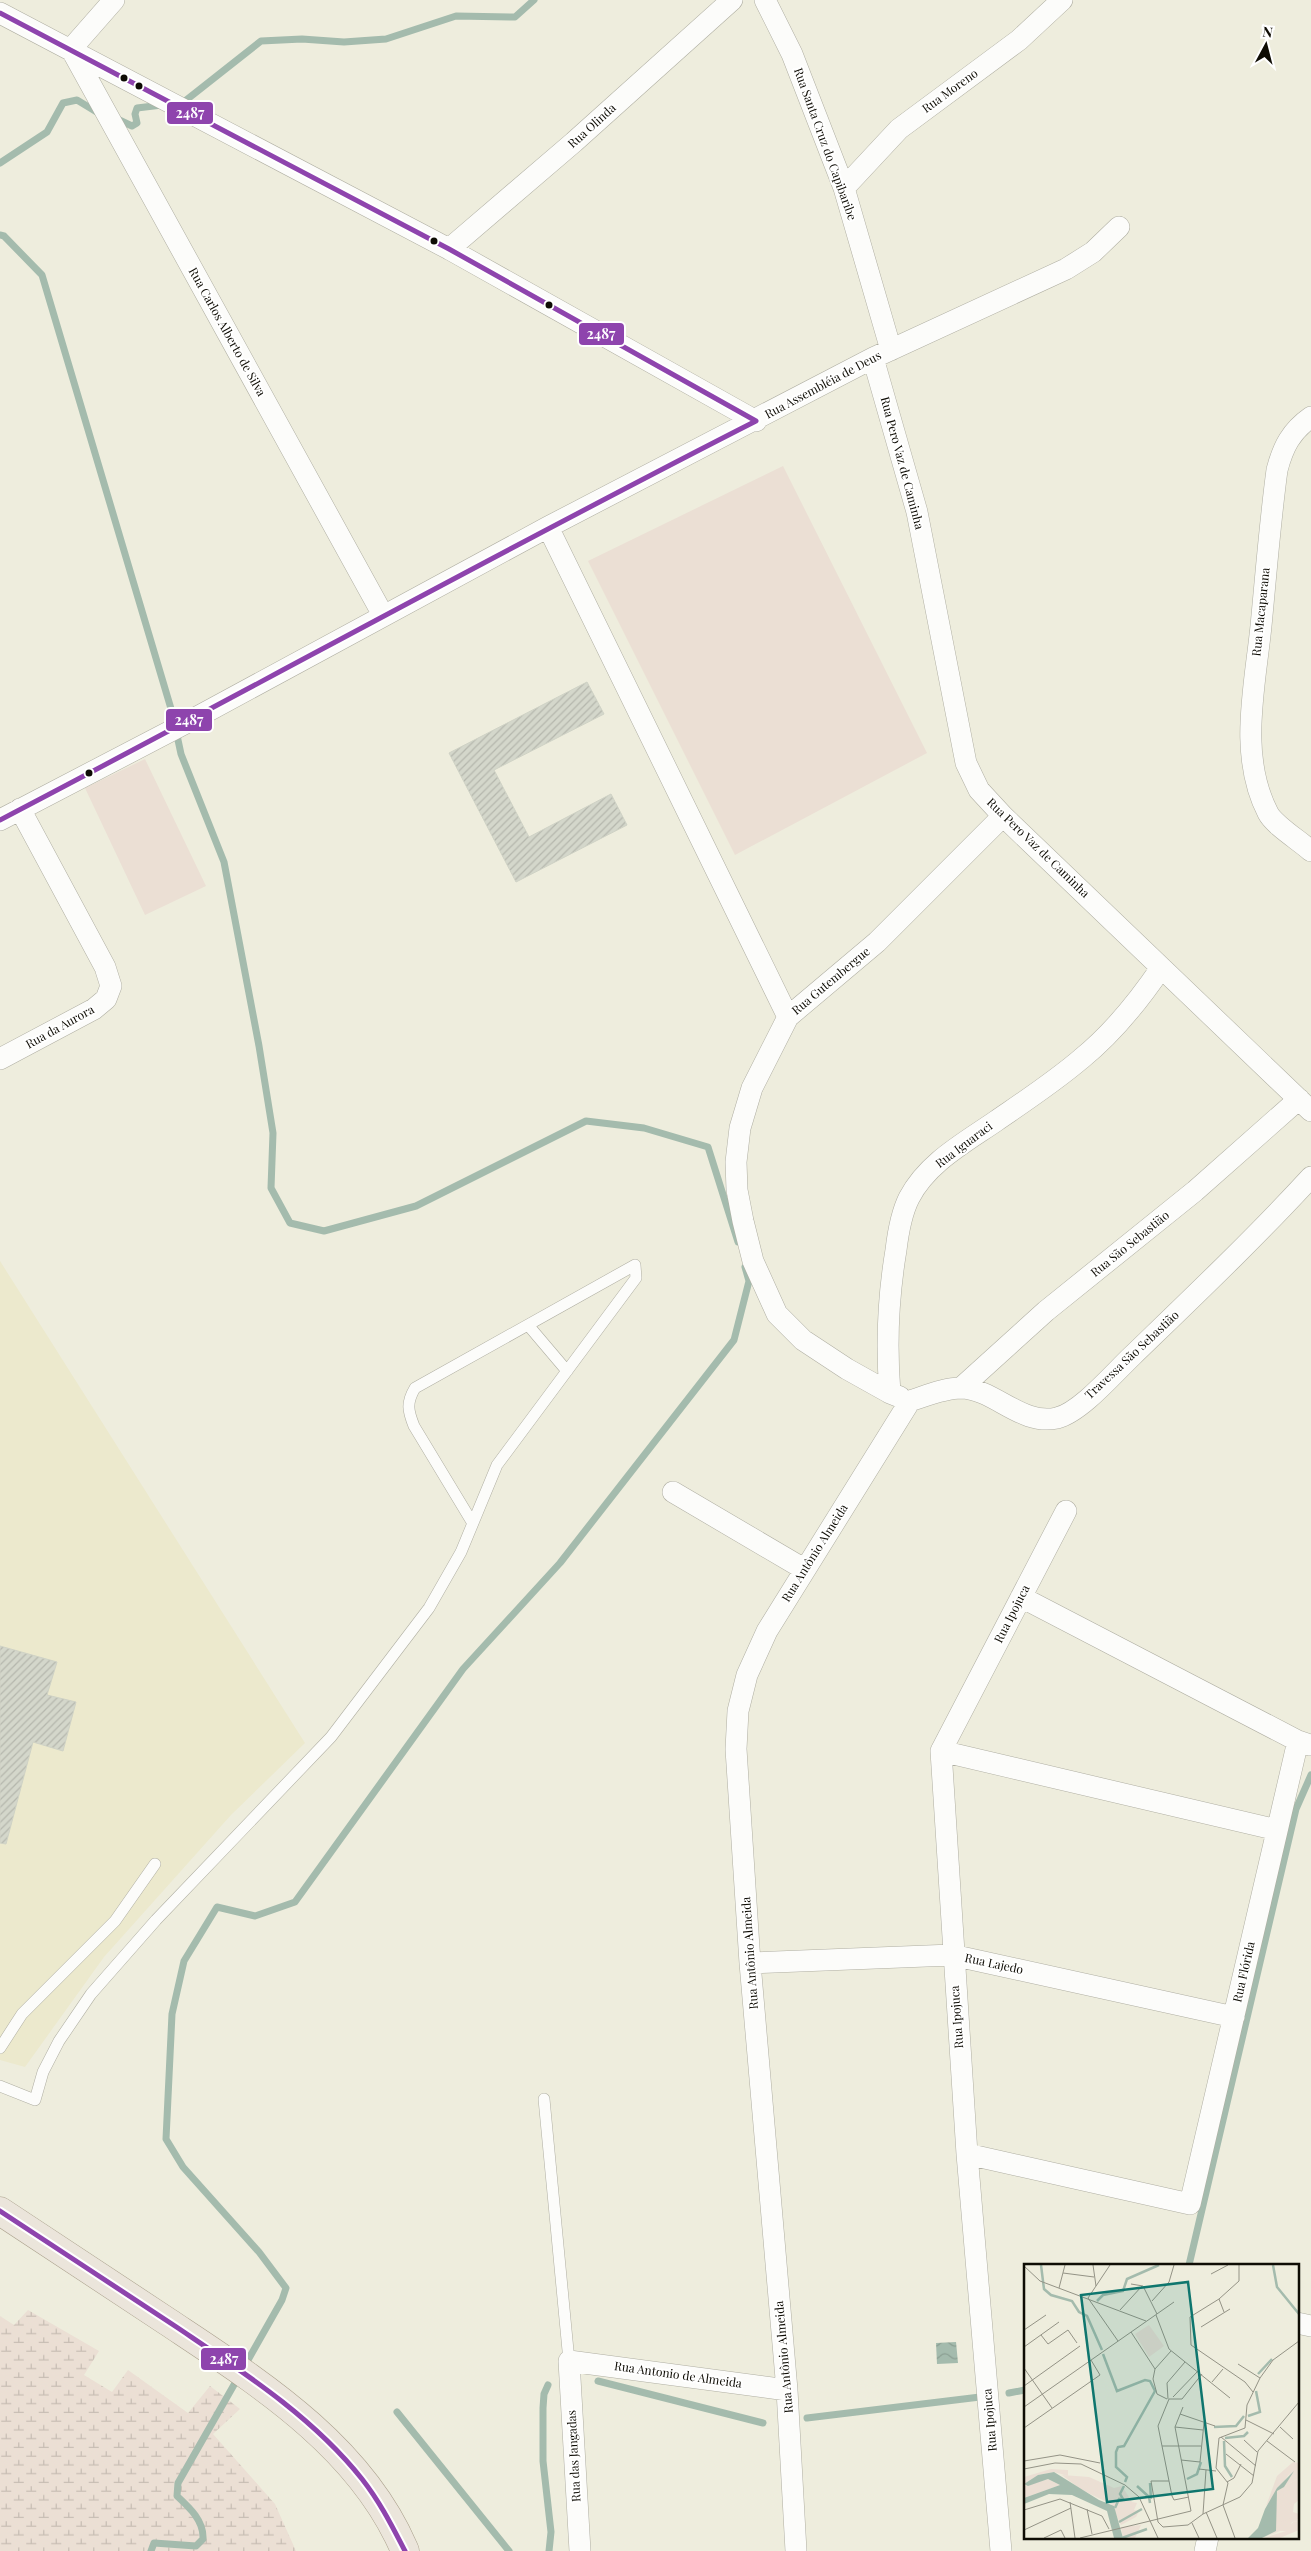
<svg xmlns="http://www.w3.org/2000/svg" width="1311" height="2551" viewBox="0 0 1311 2551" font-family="'Playfair Display',serif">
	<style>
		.built { fill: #ece9cd }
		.wetland { fill: url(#wetland-marsh) }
		.pitch { fill: #ebdfd4 }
		.water { fill: url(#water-waves) }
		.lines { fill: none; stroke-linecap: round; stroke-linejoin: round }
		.stream { stroke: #a4bbad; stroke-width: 7 }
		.building { fill: url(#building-hatch); stroke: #cfd2c5 }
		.service-casing { stroke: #afaea2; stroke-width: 12 }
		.minor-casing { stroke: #afaea2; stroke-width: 22 }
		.primary-casing { stroke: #a99f8b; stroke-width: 29 }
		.service { stroke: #fcfcfa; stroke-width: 11 }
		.minor { stroke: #fcfcfa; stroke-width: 21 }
		.primary { stroke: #ebe5db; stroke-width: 28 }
		.bus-1-casing { stroke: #fff; stroke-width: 9 }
		.bus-1 { stroke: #8e44ad; stroke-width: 5 }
		.bus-dot { fill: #0e0c04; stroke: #fff; stroke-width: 2 }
		.labels { text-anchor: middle; stroke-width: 4; stroke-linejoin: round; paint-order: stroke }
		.street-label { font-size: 12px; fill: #0e0c04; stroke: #fff }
		.inset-river { fill: none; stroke: #a4bbad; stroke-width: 2.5 }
		.inset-road { fill: none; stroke: #949386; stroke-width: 1 }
		.view { fill: #0f766e; fill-opacity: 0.15; stroke: #0f766e; stroke-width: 2.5 }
		.inset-edge { fill: none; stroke: #0e0c04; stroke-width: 2.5 }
		.line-badge { stroke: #fff; stroke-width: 2 }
		.badge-label { font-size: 14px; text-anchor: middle; font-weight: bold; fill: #fff }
	</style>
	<defs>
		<pattern id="wetland-marsh" width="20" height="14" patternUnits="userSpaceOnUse" patternTransform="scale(1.25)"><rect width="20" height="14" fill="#ebdfd4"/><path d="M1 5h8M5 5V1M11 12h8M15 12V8" fill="none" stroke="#c8beb4"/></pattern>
		<pattern id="water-waves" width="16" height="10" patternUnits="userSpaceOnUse" patternTransform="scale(1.25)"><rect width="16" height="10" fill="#a4bbad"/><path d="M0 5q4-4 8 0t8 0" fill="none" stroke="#8ca093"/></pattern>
		<pattern id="building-hatch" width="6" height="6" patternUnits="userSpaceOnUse" patternTransform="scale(1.25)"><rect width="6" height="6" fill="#d4d7cb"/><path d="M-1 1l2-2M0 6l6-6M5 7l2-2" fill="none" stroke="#b5b7ad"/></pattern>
	</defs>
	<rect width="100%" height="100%" fill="#eeeddd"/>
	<!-- built -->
	<path class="built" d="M0 1261 305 1743 231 1815 104 1957 25 2067 0 2060Z"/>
	<!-- wetland -->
	<path class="wetland" d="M28 2310 99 2351 84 2375 112 2392 128 2370 188 2413 210 2386 240 2409 213 2434 275 2504 296 2551H0V2316L14 2325Z"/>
	<!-- pitch -->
	<path class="pitch" d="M783 466 927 753 735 855 588 561Z
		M145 759 206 886 145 915 85 788Z"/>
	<!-- water -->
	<path class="water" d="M956 2342 958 2363 937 2364 936 2343Z"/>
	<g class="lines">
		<!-- stream -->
		<path class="stream" d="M185 101 261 41 302 39 344 42 386 39 456 16 515 17 534 0
			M115 118 132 126 137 123 135 114 137 108 162 105
			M0 163 47 132 63 103 77 100 100 114
			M0 235 4 236 42 275 172 712 181 754 224 862 259 1046 273 1133 271 1188 290 1223 324 1231 416 1206 586 1121 644 1128 708 1147 738 1242
			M1189 2265 1296 1809 1311 1775
			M244 2367 282 2300 286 2288 259 2252 183 2167 166 2139 172 2014 184 1961 217 1907 255 1916 295 1902 463 1669 560 1563 734 1340 749 1281 745 1267
			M598 2381 763 2423
			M548 2385 544 2394 543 2408V2461L551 2532 549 2551
			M1009 2393 1025 2390
			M397 2412 509 2551
			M807 2418 980 2397
			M151 2551 154 2543 196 2546 203 2539C204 2521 190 2508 177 2496L178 2483 239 2376"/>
	</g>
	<!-- building -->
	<path class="building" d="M587 682 604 714 494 770 529 837 611 794 627 825 516 882 449 753Z
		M0 1646 57 1662 47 1695 76 1702 63 1751 33 1742 6 1844 0 1843Z"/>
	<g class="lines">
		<!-- service casing -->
		<g class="service-casing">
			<path id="service" d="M528 1325 567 1371
				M0 2048 22 2014 115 1921 155 1864
				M0 2086 35 2100 43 2072 59 2041 91 1994 156 1920 331 1737 429 1608 461 1552 497 1465 636 1278 635 1265 415 1388C406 1403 408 1411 414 1426L472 1522
				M544 2099 569 2361"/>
		</g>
		<!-- minor casing -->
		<g class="minor-casing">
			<path id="minor" d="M114 0 71 49 383 615
				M765 0 792 54 844 188 891 350
				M0 13 449 249 756 421
				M844 188 899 129 1019 40 1062 0
				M449 249 574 142 732 0
				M873 358 917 512 966 763 979 790 1003 816 1311 1111
				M1311 417C1291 431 1283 447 1277 470 1270 522 1266 574 1261 626 1255 687 1238 755 1268 813 1274 825 1300 841 1311 851
				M548 527 788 1017
				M0 820 186 723 548 527 873 358 1066 269 1093 252 1119 227
				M0 1059 94 1009 106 999 111 986 105 967 20 809
				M961 1388 1046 1311 1195 1191 1299 1099
				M890 1393 847 1369 803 1340 777 1314 753 1261 743 1221 737 1190 736 1162 740 1128 752 1088 788 1017 877 942 1003 816
				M900 1397 890 1393C886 1344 888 1298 896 1250 898 1233 901 1214 909 1198 927 1163 964 1143 996 1121 1025 1101 1054 1082 1081 1059 1113 1033 1138 1002 1161 968
				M910 1401C926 1396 944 1388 961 1388 995 1389 1021 1426 1057 1418 1081 1412 1114 1373 1132 1356 1193 1297 1254 1239 1311 1177
				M673 1492 804 1569
				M1021 1597 1298 1741 1310 1745
				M941 1751 1277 1830
				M750 1963 952 1955 1234 2017
				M967 2154 1190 2204 1298 1741
				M1297 2323 1311 2326
				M580 2551 569 2361 787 2390
				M796 2551 787 2390 750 1963 736 1749 738 1711 747 1675 767 1631 910 1401
				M1001 2551 967 2154 941 1751 1066 1511
				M1205 2551 1208 2537"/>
		</g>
		<!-- primary casing -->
		<g class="primary-casing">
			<path id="primary" d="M0 2211C56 2248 112 2285 168 2322 258 2382 361 2446 405 2551"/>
		</g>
		<!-- service -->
		<use href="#service" class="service"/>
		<!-- minor -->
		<use href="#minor" class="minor"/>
		<!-- primary -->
		<use href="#primary" class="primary"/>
		<!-- bus-1 casing -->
		<g class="bus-1-casing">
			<path id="bus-1" d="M0 13 449 249 756 421
				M0 820C253 688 502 550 756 421
				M0 2211C59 2250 119 2289 178 2328 243 2372 313 2417 362 2479 380 2502 392 2526 405 2551"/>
		</g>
		<!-- bus-1 -->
		<use href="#bus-1" class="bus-1"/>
	</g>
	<!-- markers -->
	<g class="bus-dot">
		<circle cx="124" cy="78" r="4.5"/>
		<circle cx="139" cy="86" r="4.5"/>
		<circle cx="434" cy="241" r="4.5"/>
		<circle cx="549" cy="305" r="4.5"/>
		<circle cx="89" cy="773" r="4.5"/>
	</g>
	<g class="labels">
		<!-- street labels -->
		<g class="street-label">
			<text transform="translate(950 91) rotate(-36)" y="4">Rua Moreno</text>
			<text transform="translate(592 126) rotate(-42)" y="4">Rua Olinda</text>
			<text transform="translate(825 144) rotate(70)" y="4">Rua Santa Cruz do Capibaribe</text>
			<text transform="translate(227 332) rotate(61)" y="4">Rua Carlos Alberto de Silva</text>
			<text transform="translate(823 385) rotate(-28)" y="4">Rua Assembléia de Deus</text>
			<text transform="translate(902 463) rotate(75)" y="4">Rua Pero Vaz de Caminha</text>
			<text transform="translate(1261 612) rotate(-84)" y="4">Rua Macaparana</text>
			<text transform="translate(1038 848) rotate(44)" y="4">Rua Pero Vaz de Caminha</text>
			<text transform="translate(831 981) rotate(-40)" y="4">Rua Gutembergue</text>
			<text transform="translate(60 1027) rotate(-29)" y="4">Rua da Aurora</text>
			<text transform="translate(964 1145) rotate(-37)" y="4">Rua Iguaraci</text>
			<text transform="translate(1130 1244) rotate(-39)" y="4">Rua São Sebastião</text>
			<text transform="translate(1132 1355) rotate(-43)" y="4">Travessa São Sebastião</text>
			<text transform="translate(815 1553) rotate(-58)" y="4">Rua Antônio Almeida</text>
			<text transform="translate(1012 1614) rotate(-63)" y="4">Rua Ipojuca</text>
			<text transform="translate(750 1953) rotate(-94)" y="4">Rua Antônio Almeida</text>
			<text transform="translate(994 1964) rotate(12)" y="4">Rua Lajedo</text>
			<text transform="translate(1244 1972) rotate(-77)" y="4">Rua Flórida</text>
			<text transform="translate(957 2017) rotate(-94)" y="4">Rua Ipojuca</text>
			<text transform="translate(784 2357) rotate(-95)" y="4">Rua Antônio Almeida</text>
			<text transform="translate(678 2375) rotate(8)" y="4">Rua Antonio de Almeida</text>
			<text transform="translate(990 2420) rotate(-95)" y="4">Rua Ipojuca</text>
			<text transform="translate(574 2456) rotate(-93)" y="4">Rua das Jangadas</text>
		</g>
	</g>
	<!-- overview -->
	<g transform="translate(1024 2264)">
		<rect width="275" height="275" fill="#eeeddd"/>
		<path d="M27 205 44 206V212L30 208 14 211 0 220V213ZM275 214V236L270 240 269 248 275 250V255L251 261 253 227ZM275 257V266L256 274H240L262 267 269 258Z" fill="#ebdfd4"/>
		<path d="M269 198 275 199V214L260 223 266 209 242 242 253 212ZM38 211 65 213 90 224 98 222 108 238 113 239 110 246 115 247 112 253 97 261 87 240 56 225ZM24 215 36 221 0 234V222ZM268 253 275 257 268 258 265 267H256L238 274 252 267 251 261ZM117 261 111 274H99L97 263Z" fill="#ebdfd4"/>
		<path d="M125 61 140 82 125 93 111 70Z" fill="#ebdfd4"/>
		<path d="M270 207 260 223 253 227 252 267 238 274H224L234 264 241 245 253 224ZM30 208 75 236 90 242 99 274H90L83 247 48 231 25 230 0 240V234L36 221 24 215 4 222 0 220 14 211Z" fill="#a4bbad"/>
		<path class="inset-river" d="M17 1 20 25 27 31 48 37 55 48 63 52 78 86M249 1 253 23 275 50M73 37 79 31 99 27 103 15 135 1M79 90 93 127 121 116 126 117 131 127 100 182 94 183 92 188V203L103 213 101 218M234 110 248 95M224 152 236 148 232 127M190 163 212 162 220 152M201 174 220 172 224 168M200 177 201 202 208 213M163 215 173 210 177 198M126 219 127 235M113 222 125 233 126 239M91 244 95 235H99L96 230 100 222M95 258 118 245M98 274 123 265"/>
		<path class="inset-road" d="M69 1 72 22M86 1 64 34 94 77M0 2 16 17 122 57M39 9 70 13M187 10 204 1M107 20 119 22 133 50M35 24 41 1M195 35 166 53 167 81 221 118 229 128M128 37 145 18 150 1M96 46 118 22M200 48 195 35 215 17V1M132 51 145 85 206 134M177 63 206 45M0 66 22 51M107 68 131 105M17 71 24 80 44 66 53 79M0 83 35 58M214 100 236 114M0 104 28 144M188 118 199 105M0 122 56 82M149 133 174 107M143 135 133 130 129 115 131 105 147 87M144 135 143 119 161 98M145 135 134 162 148 232 150 236 165 233M145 135H158L178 110M0 143 150 38M156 150 191 162M222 156 250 170M151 163 179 166M256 163 269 175M0 164 76 111 67 96M197 173 232 202M220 176 233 188M243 177 271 198M138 182H177M202 190 230 212M157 196 176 198 180 159M0 197 36 191 76 199M0 205 31 199 57 200 101 221 115 233 134 274M175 205 192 207M145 217H127L134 258 139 263 164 261 179 250 216 233 228 219 234 187 275 138M203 218 210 214 217 200M46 238 51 274M63 245 68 270M0 246 36 235 78 252 85 265M182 248 193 274M179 250 182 206M168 259 175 274M0 266 47 244M20 274 37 266 41 274M56 274 167 247 151 163 159 143M211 274 199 241 204 219 192 204 195 174 221 164 223 141 236 114 249 96 275 77"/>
		<path class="view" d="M164 18 189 225 83 238 57 31Z"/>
		<rect width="275" height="275" class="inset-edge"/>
	</g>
	<g class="line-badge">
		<rect x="166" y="101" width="48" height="24" rx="5" fill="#8e44ad"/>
		<rect x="578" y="322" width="47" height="24" rx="5" fill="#8e44ad"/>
		<rect x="165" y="708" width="48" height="24" rx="5" fill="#8e44ad"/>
		<rect x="200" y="2347" width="47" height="24" rx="5" fill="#8e44ad"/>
	</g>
	<g class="badge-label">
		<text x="190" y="118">2487</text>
		<text x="601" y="339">2487</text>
		<text x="189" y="725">2487</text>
		<text x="224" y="2364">2487</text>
	</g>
	<!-- north arrow -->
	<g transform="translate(1266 45) rotate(7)" stroke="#ffffff" stroke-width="4" paint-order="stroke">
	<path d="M0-4L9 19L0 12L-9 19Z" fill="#0e0c04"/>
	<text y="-8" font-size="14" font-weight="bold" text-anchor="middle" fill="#0e0c04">N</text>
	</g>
</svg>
